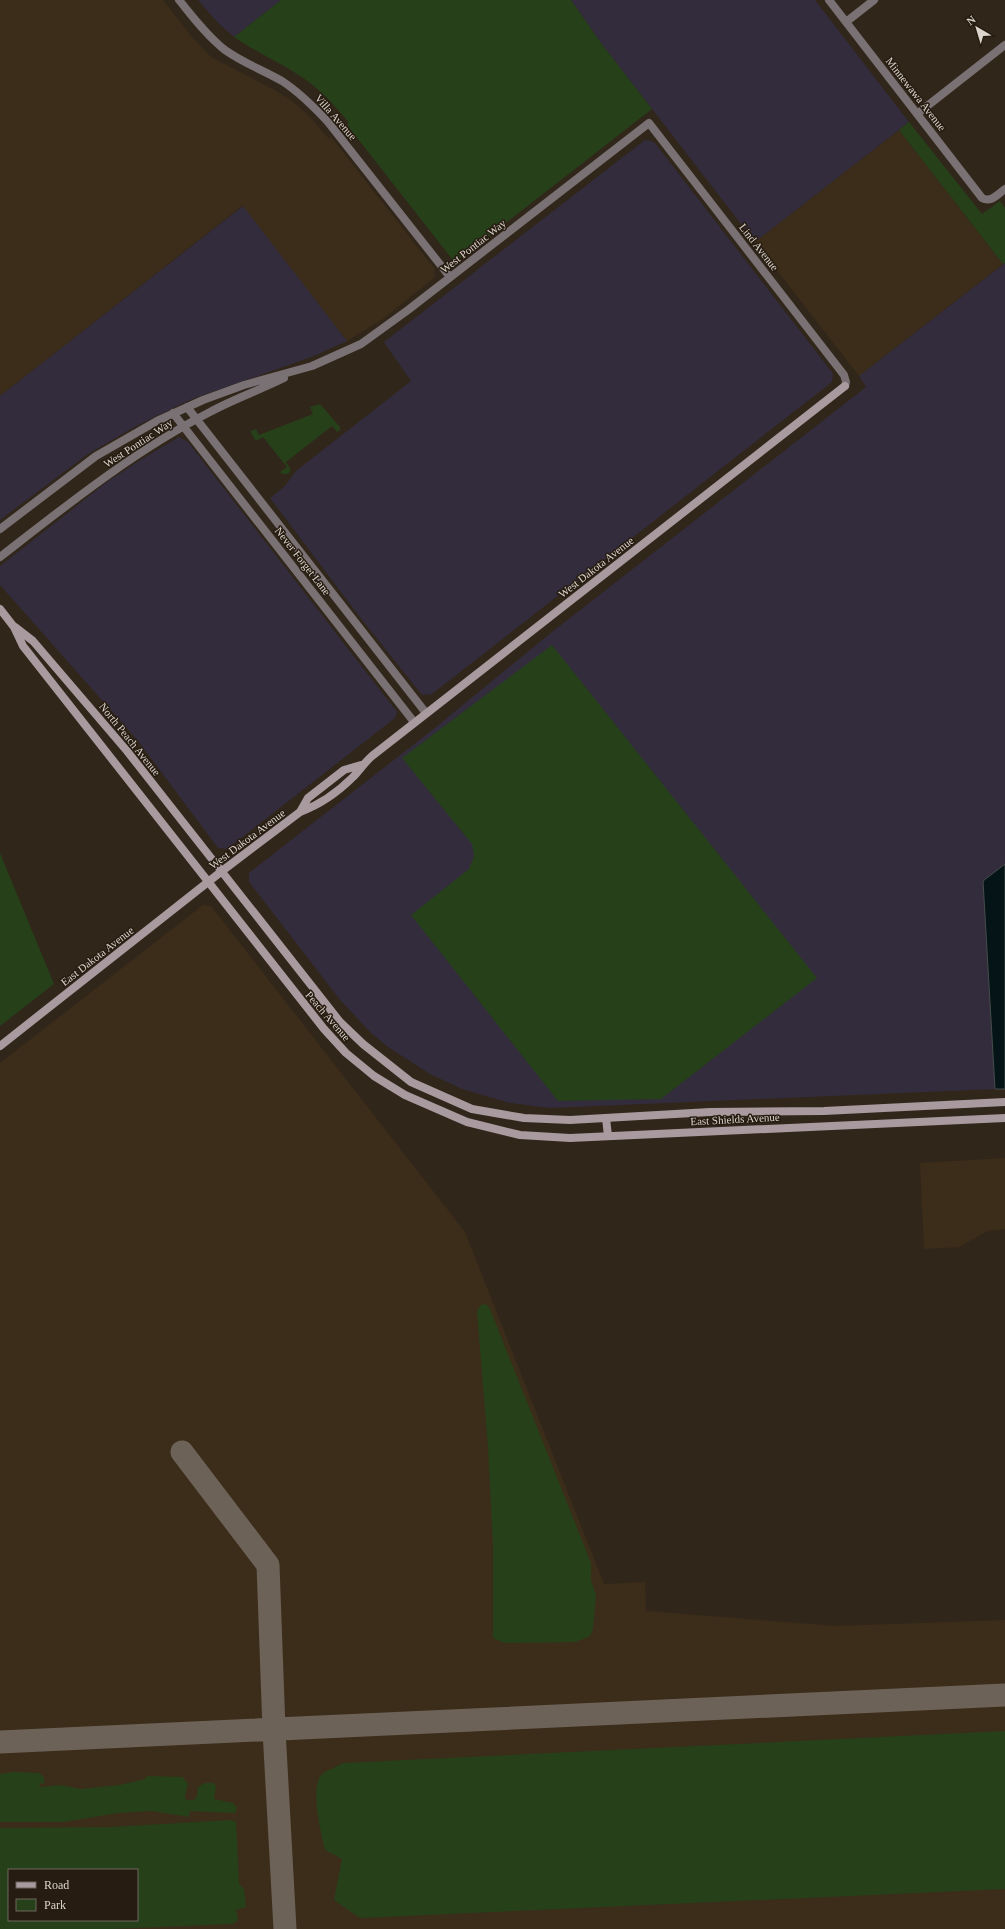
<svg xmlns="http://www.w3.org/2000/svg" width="1005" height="1929" viewBox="0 0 1005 1929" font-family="'Times New Roman',serif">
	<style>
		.built { fill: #3c2d1b; fill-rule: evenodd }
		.industrial { fill: #332c3c }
		.green { fill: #26401a; fill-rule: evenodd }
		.water { fill: #051416; stroke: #464e4d }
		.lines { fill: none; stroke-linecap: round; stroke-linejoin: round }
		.taxiway { stroke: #6c6258; stroke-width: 23 }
		.street { stroke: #7a7174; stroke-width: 8 }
		.secondary { stroke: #a89a9f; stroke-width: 8 }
		.labels { text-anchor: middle; stroke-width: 3; stroke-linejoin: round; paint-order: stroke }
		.street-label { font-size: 11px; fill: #dcd5cd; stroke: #271c11 }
	</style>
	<rect width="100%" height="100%" fill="#31261a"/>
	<!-- built -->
	<path class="built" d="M0 0H163L192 37 211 57 273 89 292 101 311 118 329 139 331 137 434 268 435 275 434 278 383 319 347 341 242 206 0 396Z
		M899 130 1003 264 859 376 755 242Z
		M203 905 211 906 465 1232 604 1584 645 1582 646 1611 836 1626 1005 1620V1929H0V1063ZM9 1870H137V1920H9Z
		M1005 1158V1229L988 1231 959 1247 924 1249 920 1163Z"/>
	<!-- industrial -->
	<path class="industrial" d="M198 0H281L234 37 218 23Z
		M571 0H815L909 122 755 242 601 43Z
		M645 140 652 141 655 143 831 371 833 374 832 382 432 694 422 695 359 616 270 498 285 486 296 471 411 381 384 342Z
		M243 206 347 341 314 356 192 399 138 425 88 454 0 520V396Z
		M1005 263V864L983 881 995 1089 550 1108 510 1103 462 1089 430 1074 388 1047 372 1034 341 1001 249 882V873L431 731 552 632 866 387 859 376Z
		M179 437 188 442 397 712 395 718 227 849 218 848 138 741 0 585V566L107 482 142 459Z"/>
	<!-- green -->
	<path class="green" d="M281 0H571L601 43 652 109 462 257 456 259H452L347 125 349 123C334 104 318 87 297 74 277 61 254 51 234 37Z
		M909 122 982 214 1000 201 1005 208V263L1003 264 899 130Z
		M320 404 340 427V430L337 432 332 426 286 462 291 470 288 474H282L280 472 287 467 263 437 256 441 251 433V431L256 429 259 435 313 414 310 407Z
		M552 645 817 978 661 1099 558 1101 411 915 469 869 474 856 472 844 402 758Z
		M0 853 54 984 0 1026Z
		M486 1304 490 1309 591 1563V1581L596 1594 593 1629 590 1636 576 1642 504 1643 493 1638V1544L488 1448 477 1311 481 1305Z
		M1005 1731V1889L360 1918 334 1900 342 1859 325 1850C321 1832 310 1790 321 1775 326 1770 337 1767 343 1763Z
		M14 1772 39 1773 44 1777V1784L39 1783 40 1787 61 1785 80 1789 120 1785 145 1779 147 1776 183 1777 188 1784 185 1796 186 1800H194L197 1796 198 1787 205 1783H213L216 1786 214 1799 233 1803 237 1808 235 1813 190 1811 189 1817 152 1811 118 1813 63 1822H0V1774Z
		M231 1820 236 1822 239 1884 244 1889 246 1907 236 1910 238 1920 233 1924 110 1929H0V1828L111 1827ZM9 1870H137V1920H9Z"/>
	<!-- water -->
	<path class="water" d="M1005 864V1089H995L983 881Z"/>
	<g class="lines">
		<!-- taxiway -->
		<path class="taxiway" d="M182 1452 268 1565 274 1730 285 1929
			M0 1742 1005 1695"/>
		<!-- street -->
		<path class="street" d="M179 0C193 17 207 36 225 50 243 63 263 70 282 81 299 92 314 107 328 122L450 277
			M829 0 982 198C991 203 998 194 1005 189
			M846 22 874 0
			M917 114 1005 45
			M187 407 426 713
			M173 413 414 722
			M0 529 96 456 157 421 203 400 244 385 312 366 361 344 408 310 649 123 844 375 846 382 845 386
			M0 557C67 505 134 451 210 412 234 399 260 390 284 378"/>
		<!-- secondary -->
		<path class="secondary" d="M0 609 14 627 23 646 324 1029 346 1053 374 1076 405 1095 467 1122 520 1135 570 1138 1005 1118
			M15 627 33 641 127 751 340 1022 363 1044 411 1082 472 1109 524 1118 570 1120 710 1112 824 1111 1005 1102
			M300 812 308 798 344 770 361 765
			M0 1046 222 871 300 812C319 805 338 792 353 777 359 771 364 763 372 756L845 386
			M606 1118 608 1136"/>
	</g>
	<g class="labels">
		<!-- street labels -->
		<g class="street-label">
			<text transform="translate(916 94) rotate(52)" y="4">Minnewawa Avenue</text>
			<text transform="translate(336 117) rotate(49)" y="4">Villa Avenue</text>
			<text transform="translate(473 246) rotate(-38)" y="4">West Pontiac Way</text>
			<text transform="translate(759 247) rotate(52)" y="4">Lind Avenue</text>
			<text transform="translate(138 443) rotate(-33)" y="4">West Pontiac Way</text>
			<text transform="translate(303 561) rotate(52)" y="4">Never Forget Lane</text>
			<text transform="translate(596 567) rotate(-38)" y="4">West Dakota Avenue</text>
			<text transform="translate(130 739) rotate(51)" y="4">North Peach Avenue</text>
			<text transform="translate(247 839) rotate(-37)" y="4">West Dakota Avenue</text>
			<text transform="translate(97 956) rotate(-38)" y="4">East Dakota Avenue</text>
			<text transform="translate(328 1016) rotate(49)" y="4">Peach Avenue</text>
			<text transform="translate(735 1119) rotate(-3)" y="4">East Shields Avenue</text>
		</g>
	</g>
	<!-- legend -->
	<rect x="8" y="1869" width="130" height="52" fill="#271c11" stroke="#6f665c"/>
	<rect x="16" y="1882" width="20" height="6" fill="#a89a9f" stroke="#6f665c"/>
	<text x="44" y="1889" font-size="12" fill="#dcd5cd">Road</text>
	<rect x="16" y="1899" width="20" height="12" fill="#26401a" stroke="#6f665c"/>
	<text x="44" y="1909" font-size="12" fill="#dcd5cd">Park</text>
	<!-- north arrow -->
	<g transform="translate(977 28) rotate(322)" stroke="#271c11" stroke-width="3" paint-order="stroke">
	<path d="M0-3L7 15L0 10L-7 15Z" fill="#dcd5cd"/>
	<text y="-6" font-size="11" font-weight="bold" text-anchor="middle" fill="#dcd5cd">N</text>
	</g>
</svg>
